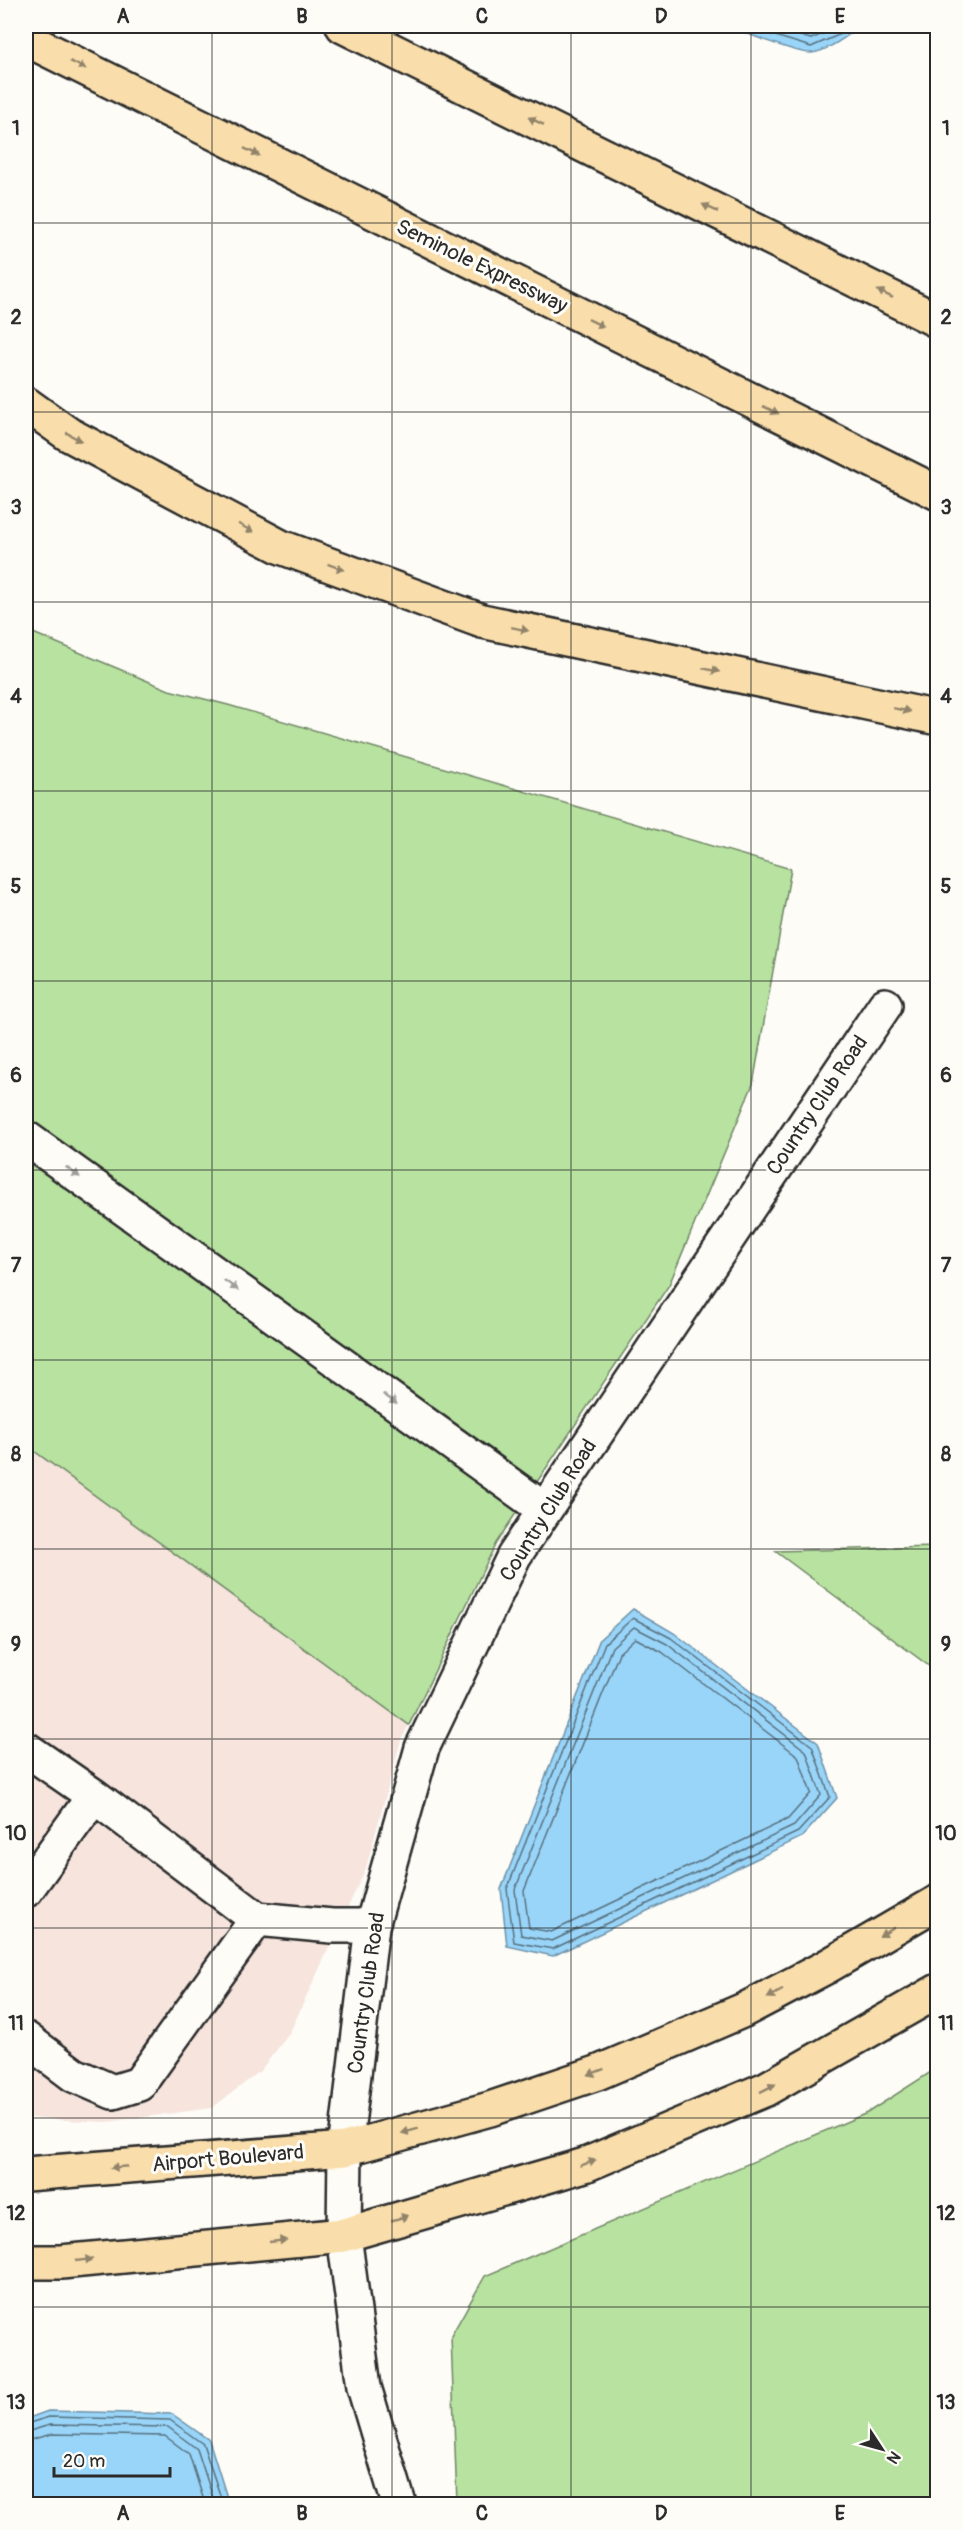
<svg xmlns="http://www.w3.org/2000/svg" width="963" height="2530" viewBox="0 0 963 2530" font-family="Pangolin,sans-serif">
	<style>
		.built { fill: #f6e4dd }
		.green { fill: #b7e2a0; stroke: #718666; stroke-width: 1.5 }
		.water { fill: #99d5f9; stroke: #6d91a7; stroke-width: 1.5 }
		.lines { fill: none; stroke-linecap: round; stroke-linejoin: round }
		.shore { stroke: #576f7d; stroke-width: 1.5 }
		.minor-casing { stroke: #2b2b2b; stroke-width: 38 }
		.major-casing { stroke: #2b2b2b; stroke-width: 38 }
		.highway-casing { stroke: #2b2b2b; stroke-width: 38 }
		.minor { stroke: #fdfcf7; stroke-width: 33 }
		.major { stroke: #f9deab; stroke-width: 33 }
		.highway { stroke: #f9deab; stroke-width: 33 }
		.oneway { fill: #92846b }
		.oneway2 { fill: #9e9e9b }
		.grid { fill: none; stroke: #2b2b2b; stroke-width: 1.5; stroke-opacity: 0.55 }
		.labels { text-anchor: middle; stroke-width: 6; stroke-linejoin: round; paint-order: stroke }
		.street-label { font-size: 21px; fill: #2b2b2b; stroke: #fdfcf7 }
		.neatline { fill: none; stroke: #2b2b2b; stroke-width: 2 }
		.grid-label { font-size: 20px; text-anchor: middle; font-weight: bold; fill: #2b2b2b }
	</style>
	<rect width="100%" height="100%" fill="#fdfcf7"/>
	<filter id="ink" filterUnits="userSpaceOnUse"><feTurbulence type="fractalNoise" baseFrequency=".0167" numOctaves="2"/><feDisplacementMap in="SourceGraphic" scale="12" xChannelSelector="R" yChannelSelector="G"/><feConvolveMatrix kernelMatrix="1 2 1 2 8 2 1 2 1" color-interpolation-filters="sRGB"/></filter>
	<g filter="url(#ink)">
		<!-- built -->
		<path class="built" d="M26 1445 409 1725 401 1740 366 1868 289 2034 259 2072 212 2108 107 2122 26 2118Z"/>
		<!-- green -->
		<path class="green" d="M26 630 169 690 228 705 791 869 753 1084 669 1285 496 1543 409 1725 26 1445Z
			M937 1547V1672L775 1551Z
			M937 2068V2504H457L451 2336 485 2276 867 2113Z"/>
		<!-- water -->
		<path class="water" d="M730 26H859C850 35 824 53 811 53 796 53 744 33 730 26Z
			M633 1609 674 1633 818 1743 837 1798 802 1837 553 1956 507 1946 501 1889 600 1639Z
			M48 2411 172 2414 209 2440 229 2504H26V2419Z"/>
		<g class="lines">
			<!-- shore -->
			<path class="shore" d="M743 26 811 47 843 33 851 26
				M765 26 811 39 841 26
				M633 1618 671 1638 812 1746 830 1797 798 1832 553 1949 514 1942 507 1889 605 1643Z
				M634 1627 667 1644 806 1751 821 1795 794 1826 552 1941 521 1935 515 1890 612 1647Z
				M635 1638 662 1652 798 1756 811 1793 788 1819 551 1932 529 1928 524 1891 619 1653Z
				M26 2424 49 2417 170 2420 203 2444 223 2504
				M26 2432 50 2425 168 2427 197 2449 215 2504
				M26 2441 52 2434 165 2436 189 2454 205 2504"/>
			<!-- minor casing -->
			<g class="minor-casing">
				<path id="minor" d="M26 1138 545 1510
					M26 1749 94 1796
					M26 1890 94 1796 257 1919 332 1926H372
					M26 2039 74 2075 113 2092 139 2084 257 1919
					M399 2504 364 2387 344 2235 345 2149 372 1926 422 1748 514 1556 885 1005"/>
			</g>
			<!-- major casing -->
			<g class="major-casing">
				<path id="major" d="M26 2174 345 2149 490 2109 597 2073 744 2010 826 1967 938 1902
					M26 2262H61L344 2235 585 2165 766 2089 938 1991"/>
			</g>
			<!-- highway casing -->
			<g class="highway-casing">
				<path id="highway" d="M343 26 938 321
					M26 39 938 493
					M26 404 68 434 281 547 482 621 938 718"/>
			</g>
			<!-- minor -->
			<use href="#minor" class="minor"/>
			<!-- major -->
			<use href="#major" class="major"/>
			<!-- highway -->
			<use href="#highway" class="highway"/>
		</g>
		<!-- one-way arrows -->
		<defs><path id="oneway-solid" d="M-6-.8H1V-3.2L6.5 0L1 3.2V.8H-6Z" transform="scale(1.5)"/></defs>
		<g class="oneway">
			<use href="#oneway-solid" transform="translate(78 65) rotate(26)"/>
			<use href="#oneway-solid" transform="translate(536 121) rotate(-154)"/>
			<use href="#oneway-solid" transform="translate(252 152) rotate(26)"/>
			<use href="#oneway-solid" transform="translate(710 208) rotate(-154)"/>
			<use href="#oneway-solid" transform="translate(885 294) rotate(-154)"/>
			<use href="#oneway-solid" transform="translate(596 323) rotate(26)"/>
			<use href="#oneway-solid" transform="translate(771 410) rotate(26)"/>
			<use href="#oneway-solid" transform="translate(74 437) rotate(29)"/>
			<use href="#oneway-solid" transform="translate(246 528) rotate(28)"/>
			<use href="#oneway-solid" transform="translate(336 567) rotate(20)"/>
			<use href="#oneway-solid" transform="translate(520 629) rotate(12)"/>
			<use href="#oneway-solid" transform="translate(711 670) rotate(12)"/>
			<use href="#oneway-solid" transform="translate(902 710) rotate(12)"/>
			<use href="#oneway-solid" transform="translate(887 1932) rotate(150)"/>
			<use href="#oneway-solid" transform="translate(775 1994) rotate(152)"/>
			<use href="#oneway-solid" transform="translate(596 2072) rotate(159)"/>
			<use href="#oneway-solid" transform="translate(768 2088) rotate(-27)"/>
			<use href="#oneway-solid" transform="translate(410 2131) rotate(165)"/>
			<use href="#oneway-solid" transform="translate(588 2163) rotate(-20)"/>
			<use href="#oneway-solid" transform="translate(119 2167) rotate(175)"/>
			<use href="#oneway-solid" transform="translate(400 2218) rotate(-16)"/>
			<use href="#oneway-solid" transform="translate(278 2241) rotate(-6)"/>
			<use href="#oneway-solid" transform="translate(84 2260) rotate(-6)"/>
		</g>
		<g class="oneway2">
			<use href="#oneway-solid" transform="translate(73 1172) rotate(36)"/>
			<use href="#oneway-solid" transform="translate(231 1285) rotate(36)"/>
			<use href="#oneway-solid" transform="translate(390 1399) rotate(36)"/>
		</g>
	</g>
	<!-- grid -->
	<path class="grid" d="M212 26V2504M392 26V2504M571 26V2504M751 26V2504M26 223H938M26 412H938M26 602H938M26 791H938M26 981H938M26 1170H938M26 1360H938M26 1549H938M26 1739H938M26 1928H938M26 2118H938M26 2307H938"/>
	<g class="labels">
		<!-- street labels -->
		<g class="street-label">
			<text transform="translate(482 266) rotate(26)" y="7">Seminole Expressway</text>
			<text transform="translate(817 1105) rotate(-56)" y="7">Country Club Road</text>
			<text transform="translate(548 1510) rotate(-58)" y="7">Country Club Road</text>
			<text transform="translate(366 1993) rotate(-82)" y="7">Country Club Road</text>
			<text transform="translate(228 2158) rotate(-5)" y="7">Airport Boulevard</text>
		</g>
	</g>
	<!-- margin -->
	<rect width="963" height="2530" fill="none" stroke="#fdfcf7" stroke-width="66"/>
	<!-- north arrow -->
	<g transform="translate(882 2449) rotate(126)" stroke="#fdfcf7" stroke-width="4.5" paint-order="stroke">
	<path d="M0-4.5L10 22L0 15L-10 22Z" fill="#2b2b2b"/>
	<text y="-9" font-size="16" font-weight="bold" text-anchor="middle" fill="#2b2b2b">N</text>
	</g>
	<!-- scale -->
	<path d="M54 2467v9h116v-9" fill="none" stroke="#2b2b2b" stroke-width="3"/>
	<text x="63" y="2467" font-size="18" fill="#2b2b2b" stroke="#fdfcf7" stroke-width="4.5" paint-order="stroke">20 m</text>
	<rect x="33" y="33" width="897" height="2464" class="neatline"/>
	<g class="grid-label">
		<text x="123" y="23">A</text>
		<text x="302" y="23">B</text>
		<text x="482" y="23">C</text>
		<text x="661" y="23">D</text>
		<text x="840" y="23">E</text>
		<text x="16" y="135">1</text>
		<text x="946" y="135">1</text>
		<text x="16" y="324">2</text>
		<text x="946" y="324">2</text>
		<text x="16" y="514">3</text>
		<text x="946" y="514">3</text>
		<text x="16" y="703">4</text>
		<text x="946" y="703">4</text>
		<text x="16" y="893">5</text>
		<text x="946" y="893">5</text>
		<text x="16" y="1082">6</text>
		<text x="946" y="1082">6</text>
		<text x="16" y="1272">7</text>
		<text x="946" y="1272">7</text>
		<text x="16" y="1461">8</text>
		<text x="946" y="1461">8</text>
		<text x="16" y="1651">9</text>
		<text x="946" y="1651">9</text>
		<text x="16" y="1840">10</text>
		<text x="946" y="1840">10</text>
		<text x="16" y="2030">11</text>
		<text x="946" y="2030">11</text>
		<text x="16" y="2220">12</text>
		<text x="946" y="2220">12</text>
		<text x="16" y="2409">13</text>
		<text x="946" y="2409">13</text>
		<text x="123" y="2520">A</text>
		<text x="302" y="2520">B</text>
		<text x="482" y="2520">C</text>
		<text x="661" y="2520">D</text>
		<text x="840" y="2520">E</text>
	</g>
</svg>
